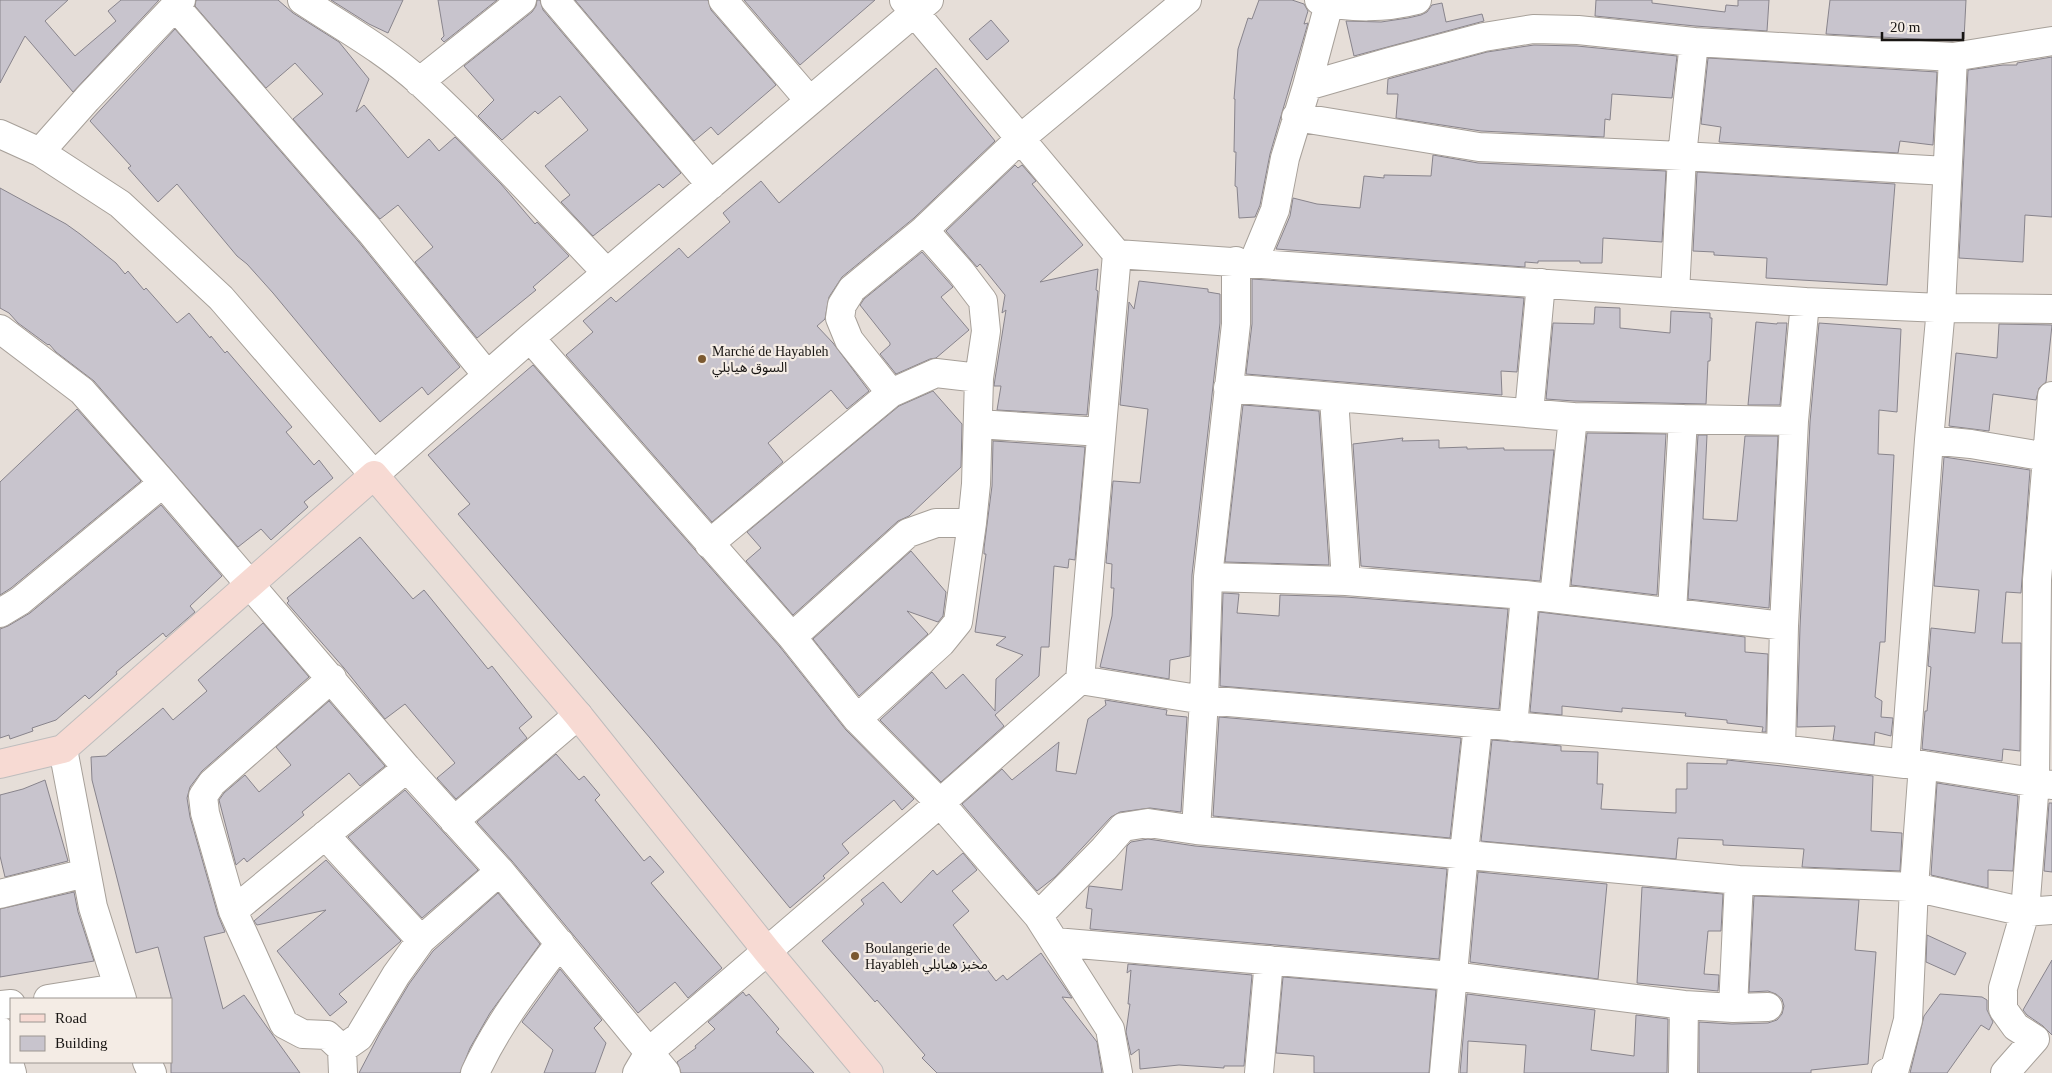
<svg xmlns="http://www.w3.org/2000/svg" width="2052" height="1073" viewBox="0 0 2052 1073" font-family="'Times New Roman','Noto Sans Arabic',serif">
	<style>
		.building { fill: #c8c4cd; stroke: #88848c }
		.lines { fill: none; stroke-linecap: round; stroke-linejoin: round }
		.minor-casing { stroke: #a7a099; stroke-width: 30 }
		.major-casing { stroke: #bebdbd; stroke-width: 30 }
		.minor { stroke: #fff; stroke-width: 28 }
		.major { stroke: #f7dad3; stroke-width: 28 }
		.poi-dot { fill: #7b5930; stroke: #f4ece5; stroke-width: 2 }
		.labels { text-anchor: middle; stroke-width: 4.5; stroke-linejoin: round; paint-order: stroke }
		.poi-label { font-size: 14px; fill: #181513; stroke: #f4ece5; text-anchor: start }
	</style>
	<rect width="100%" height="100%" fill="#e6ded8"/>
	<!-- building -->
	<path class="building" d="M0 0H68L45 21 75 56 116 21 108 11 121 0H159L73 92 25 36 0 83Z
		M196 0H278L293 13 339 42 369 79 356 112 364 105 408 158 429 139 439 151 455 137 501 184 535 224 537 222 569 256 533 287 536 290 477 338 415 262 433 247 398 205 380 219 293 119 323 94 295 63 266 88 195 6Z
		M331 0H403L388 33 369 24Z
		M438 0H497L444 42 441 39 444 36Z
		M537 0H540L543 10 681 173 663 188 659 184 593 236 561 202 570 195 545 166 588 130 560 96 538 114 535 111 502 140 478 116 494 100 464 66 532 12 536 6Z
		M575 0H708L711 10 776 85 718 135 711 127 694 141Z
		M744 0H875L800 65Z
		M1259 0H1292L1304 4 1308 11 1304 24 1308 23 1270 154 1260 205 1255 217 1239 218 1237 187 1235 186 1236 152H1234L1235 99H1234L1238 49 1248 18 1252 19Z
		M1596 0H1652V3L1725 12 1726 5 1738 6V0H1769L1767 31 1695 26 1595 16Z
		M1830 0H1966L1964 39 1952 41 1826 34Z
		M1442 3 1446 22 1482 14 1484 21 1354 56 1346 21 1381 22 1408 18 1421 15 1427 12 1432 5Z
		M991 20 1009 41 987 60 969 39Z
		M175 29 358 241 460 367 428 395 422 387 380 422 273 293 247 264 237 256 177 184 158 202 128 168 131 166 90 121Z
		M1534 45 1577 46 1677 56 1672 98 1612 94 1610 120 1605 119 1604 137 1481 131 1396 118 1398 94H1387L1388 79 1487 52Z
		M2052 57V217L2025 215 2023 262 1959 258 1968 70 2003 65H2017V63Z
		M1708 58 1937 72 1933 145 1900 141 1898 153 1719 142 1721 127 1701 124Z
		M936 68 995 141 914 218 842 277 829 297 825 319 817 326 833 343 869 391 847 409 831 390 768 443 783 462 712 522 566 355 593 332 583 321 611 297 616 302 679 248 688 258 730 222 723 213 761 181 779 203Z
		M1433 155 1478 163 1666 171 1662 242 1603 238 1602 263H1580V261H1538V263L1525 262V267L1276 249 1290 216 1293 198 1317 204 1360 208 1364 176 1384 178V175L1431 176Z
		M1015 165 1018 168 1022 165 1036 181 1032 184 1083 245 1040 282 1098 269 1096 290 1098 291 1087 415 997 410 1001 386H994L995 379 1006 310 1002 313 1005 295 980 264 977 267 946 231Z
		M1697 172 1895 184 1887 285 1766 278 1767 258 1714 255V252L1693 251Z
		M0 188 66 224 80 234 116 263 125 274 128 271 144 290 146 288 177 323 189 313 210 338 211 336 225 353 227 351 292 427 286 432 314 465 319 460 333 478 304 502 308 507 271 540 261 529 238 547 94 381 56 352 49 344 48 345 18 323 9 313 0 308Z
		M922 252 953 287 941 297 969 330 936 358 930 359 896 374 880 354 890 345V343L860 305 864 299Z
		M1252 279 1524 298 1517 372 1501 371 1502 395 1246 374 1252 324Z
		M1139 281 1208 289V292L1220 294V323L1192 575 1190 656 1170 660 1169 679 1100 667 1112 616 1114 588H1111L1112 564 1106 563 1113 481 1140 483 1148 409 1120 405 1129 302 1134 309Z
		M1595 307 1620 308V328L1670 333 1671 311 1710 313V318H1712L1710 361H1708L1706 404 1574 401 1546 399 1553 323 1594 324Z
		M1756 322 1777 324V323H1787L1780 405H1748Z
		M1819 323 1901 329 1897 412 1879 410 1878 454 1894 455 1885 642H1880L1875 697 1882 701 1881 717 1893 718 1891 736 1875 732 1874 745 1833 740 1835 726 1797 727 1800 627 1810 422Z
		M1999 324 2052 325 2046 382 2039 388 2036 400 1993 394 1989 431 1949 426 1956 353 1997 358Z
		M533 365 780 647 846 730 914 799 902 810 894 800 842 844 849 853 823 876 825 878 790 908 650 738 458 514 470 504 428 455Z
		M933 391 962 424 961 467 909 516 898 521 793 615 746 561 761 548 747 532 899 406Z
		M1243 405 1319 411 1329 565 1225 562Z
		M77 409 141 481 11 588 0 595V482Z
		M1587 433 1666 434 1657 595 1571 585Z
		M1698 435H1707L1703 519 1737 521 1745 436H1778L1769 608 1688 599Z
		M1403 438 1402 441 1439 440V448L1467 447V449L1504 448V450H1554L1540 581 1361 566 1353 444Z
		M993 441 1085 447 1075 560 1069 559 1068 568 1054 566 1049 647H1041L1039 676 995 715 1004 726 941 782 880 720 932 672 946 689 963 674 995 711 996 679 1023 655 996 645 1006 637 975 632 986 554H984V548L992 486Z
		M1944 457 2030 470 2021 593 2006 592 2002 643H2021L2020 751 2003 749 2002 761 1922 749 1925 711H1927L1931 667 1928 666 1931 628 1975 633 1979 590 1934 586Z
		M161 505 222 576 190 606 195 612 166 637 163 633 116 672 117 674 89 699 85 695 56 720 32 728 33 731 10 739 9 735 0 738V629L8 626 30 613Z
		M360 537 413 599 424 590 488 669 492 666 532 717 519 728 527 738 456 799 437 778 455 763 421 723 405 704 385 719 344 668 287 603 289 601 287 598Z
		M911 551 946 592 943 616 938 622 907 611 928 634 859 696 813 639Z
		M1223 593 1239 594 1237 613 1279 616 1280 595 1345 597 1508 609 1499 709 1220 686Z
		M1539 612 1745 637V652L1768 654 1766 732H1762L1763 727 1727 723V720L1685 716 1686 713 1622 708V712L1562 706V715L1530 712Z
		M263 623 309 677 202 771 190 787 187 798 190 817 218 915 225 932 204 937 223 1009 244 995 300 1073H171V996L158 947 136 953 92 780 91 757 106 756 163 708 173 720 207 691 198 680Z
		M1105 700 1167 710 1166 715 1187 717 1181 812 1150 808 1120 812 1111 817 1055 877 1037 891 962 804 1002 769 1012 780 1059 742 1056 771 1076 774 1088 719 1106 705Z
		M329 701 385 766 360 786 349 773 302 812 304 815 247 862 244 858 236 865 219 800 224 793 245 775 259 792 291 765 276 747Z
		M1219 717 1461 738 1450 838 1213 816Z
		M1492 740 1561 746V751L1598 752 1597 784H1603L1601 809 1676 813V789H1687V763L1727 764V760L1873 776 1871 831 1902 833 1900 871 1802 867 1804 849 1723 845V840L1678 838 1676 859 1481 841Z
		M556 754 579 780 584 776 600 795 595 800 644 861 650 856 664 872 651 883 722 968 688 998 675 982 638 1013 512 861 477 822Z
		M45 780 68 861 5 877 0 856V795L23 789Z
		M1937 783 2018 796 2013 871 1988 870V888L1931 875Z
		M405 790 478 870 422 918 348 837Z
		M2049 803H2052V872L2044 871Z
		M1148 839 1195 846 1447 869 1439 959 1090 929 1092 909 1086 908 1089 886 1122 890 1127 846 1131 842Z
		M963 853 977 870 952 891 969 911 953 925 996 981 1003 975 1007 980 1041 953 1072 998 1062 997 1097 1042 1102 1073H937L922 1058 925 1055 877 1000 875 1002 822 941 864 904 861 900 883 882 901 903 933 870 937 875Z
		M326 860 401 941 339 994 347 1002 330 1016 277 951 326 910 257 925 254 921Z
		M1478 872 1607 884 1598 979 1470 962Z
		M1642 887 1723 894 1721 931H1708L1704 974 1719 975 1718 991 1637 983Z
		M74 892 78 912 94 961 0 977V909Z
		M498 893 540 944 490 1013 470 1048 460 1073H359L381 1031 409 984 433 951Z
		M1754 896 1859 900 1855 950 1876 952 1868 1064 1811 1070V1073H1699V1022L1732 1024 1768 1023 1777 1020 1782 1014 1784 1006 1782 999 1776 994 1768 991 1749 992Z
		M1927 935 1966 953 1955 975 1926 962Z
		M2052 960V1035L2043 1026 2027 1015 2023 1010Z
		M1128 964 1252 975 1244 1066H1224V1068L1179 1065 1140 1069 1139 1049 1131 1055 1126 1032 1130 1004H1128L1131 970 1127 973Z
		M560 969 602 1020 594 1028 606 1043 595 1073H544L553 1050 522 1022Z
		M1283 977 1436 990 1429 1073H1314V1056L1276 1053Z
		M743 992 746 996 749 994 779 1029 776 1032 814 1073H681L677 1062 696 1048 695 1046 715 1029 708 1022Z
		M1467 994 1595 1010 1591 1050 1634 1056 1636 1015 1668 1019 1667 1073H1524L1526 1045 1468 1041 1467 1073H1460Z
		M1940 994 1982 997 1987 1000V1010L1993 1022 1989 1030 1981 1025 1947 1073H1910L1924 1016Z"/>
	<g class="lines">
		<!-- minor casing -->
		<g class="minor-casing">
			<path id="minor" d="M302 0C341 26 385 50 420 82 485 142 545 208 606 272
				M555 0 711 185
				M723 0 809 100
				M1319 0C1350 9 1386 8 1417 0
				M175 6 370 231 487 375
				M1953 57 2052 41
				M419 82 522 0
				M1307 86 1390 62 1484 37 1533 29 1578 30 1694 42 1953 57 1941 308 2052 309
				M1296 117 1479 147 1682 156 1947 171
				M0 134 40 152 120 204 221 298 374 475 530 338 929 0
				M40 152 87 99 181 0
				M1253 263 1275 210 1285 158 1307 86 1330 0
				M1675 293 1682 156 1694 42
				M0 329 82 391 163 483 407 768 500 871 666 1073
				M530 338 792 637 857 719 940 803 1038 916 1110 1029 1118 1073
				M1228 388 1573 417 1794 421
				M891 393 849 340 840 318 842 305 852 289 924 230 1021 138 1187 0
				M1334 398 1346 581
				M1529 413 1541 283
				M978 424 1101 432
				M1929 440 1971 444 2047 457
				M709 544 891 393 936 373 979 378
				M1208 577 1346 581 1525 595 1784 626
				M1554 598 1573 417
				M1672 612 1683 419
				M0 613 20 601 163 483
				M792 637 908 533 936 523H972
				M332 678 212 783 203 796 205 813 233 911 284 1024 303 1034 327 1035 342 1049 343 1073
				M1080 680 1204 700 1781 749 1905 764 1929 440 1941 308 1805 302 1117 254
				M857 719 941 643 958 622 972 523 976 484 979 378 986 331 983 301 961 272 924 230
				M1513 727 1525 595
				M63 749 93 907 122 999
				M1781 749 1784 626 1794 421 1805 302
				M1906 764 1923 765 2052 785
				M454 821 578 715
				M1196 830 1204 700 1208 577 1236 324V261
				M325 835 421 940
				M0 894 86 873
				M233 911 407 768
				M1038 916 1104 849 1123 827 1148 823 1196 830 1739 880 1914 887 2025 912 2052 910
				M1055 942 1452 976 1684 1005 1733 1008 1739 880
				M48 999 117 988
				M0 1005 11 1004
				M1733 1008 1768 1007
				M0 1031 12 1073
				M342 1049 359 1037 396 975 421 940 500 871
				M147 1062 152 1073
				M475 1073C497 1025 528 985 560 943
				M637 1073 650 1051 940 803 1080 680 1117 254 904 0
				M1259 1073 1269 960
				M1444 1073 1464 853 1478 725
				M1683 1073 1684 1005
				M1886 1073 1895 1068 1908 1020 1914 887 1923 765
				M2005 1073 2035 1039 2016 1027 2003 1009V988L2025 912 2035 782 2037 580 2052 396"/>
		</g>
		<!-- major casing -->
		<g class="major-casing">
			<path id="major" d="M0 764 63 749 374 475 578 715 767 951 869 1073"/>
		</g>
		<!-- minor -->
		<use href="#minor" class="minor"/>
		<!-- major -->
		<use href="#major" class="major"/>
	</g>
	<!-- markers -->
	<g class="poi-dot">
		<circle cx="702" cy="359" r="5"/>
		<circle cx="855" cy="956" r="5"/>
	</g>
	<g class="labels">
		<!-- poi labels -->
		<g class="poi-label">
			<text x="712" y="356">Marché de Hayableh<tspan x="712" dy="16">السوق هيابلي</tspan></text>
			<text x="865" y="953">Boulangerie de<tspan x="865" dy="16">Hayableh مخبز هيابلي</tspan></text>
		</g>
	</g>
	<!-- legend -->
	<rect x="10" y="998" width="162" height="65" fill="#f4ece5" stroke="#9c9691"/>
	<rect x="20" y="1014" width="25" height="8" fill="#f7dad3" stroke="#9c9691"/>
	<text x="55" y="1023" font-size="15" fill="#181513">Road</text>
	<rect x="20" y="1036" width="25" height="15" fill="#c8c4cd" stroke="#9c9691"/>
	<text x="55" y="1048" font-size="15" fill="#181513">Building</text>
	<!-- scale -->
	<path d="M1882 32v8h81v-8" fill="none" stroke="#181513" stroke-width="2.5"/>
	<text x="1890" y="32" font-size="15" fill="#181513" stroke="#f4ece5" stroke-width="4" paint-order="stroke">20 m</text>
</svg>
